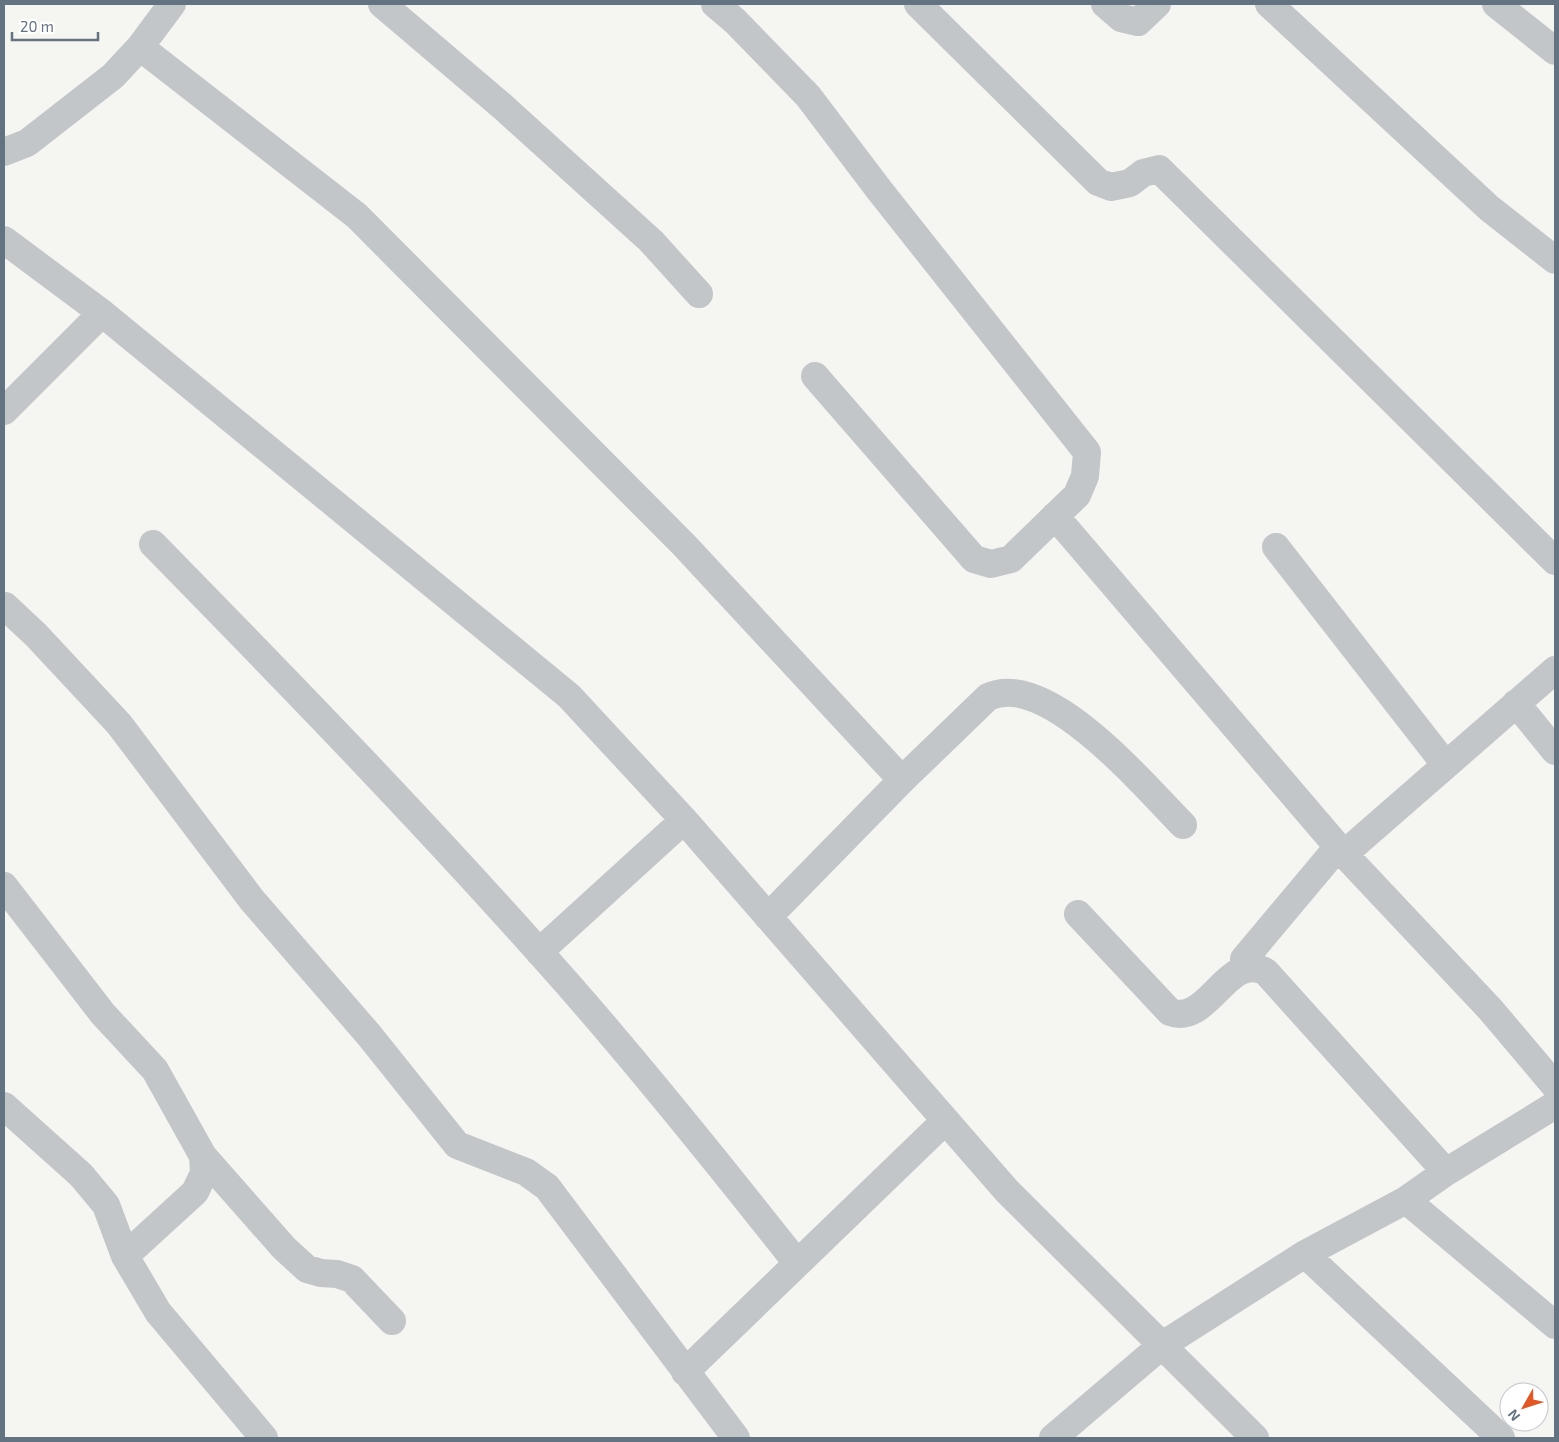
<svg xmlns="http://www.w3.org/2000/svg" width="1559" height="1442" viewBox="0 0 1559 1442" font-family="'Exo 2',sans-serif">
	<style>
		.lines { fill: none; stroke-linecap: round; stroke-linejoin: round }
		.minor { stroke: #c2c6c9; stroke-width: 28 }
	</style>
	<rect width="100%" height="100%" fill="#f5f5f1"/>
	<g class="lines">
		<!-- minor -->
		<path class="minor" d="M382 4 502 106 651 241 699 294
			M715 4 735 21 808 96 880 191 1087 452 1085 476 1077 495 1011 559 991 564 974 559 815 376
			M918 4 1098 182 1111 187 1130 183 1143 173 1159 169 1555 561
			M1105 4 1121 18 1138 22 1157 4
			M1269 4 1489 208 1555 260
			M1496 4 1555 51
			M140 47 357 216 685 546 902 780
			M4 152 27 143 113 76 140 47 172 4
			M4 240 102 313 569 696 684 820 1007 1191 1255 1438
			M4 411 102 313
			M1055 516 1344 854 1490 1009 1555 1086
			M153 544C293 687 433 831 566 982 646 1073 722 1168 797 1263
			M1276 547 1445 764
			M5 606 36 635 119 724 252 900 369 1035 457 1145 526 1172 547 1187 736 1438
			M1516 703 1555 751
			M4 886 103 1014 155 1070 203 1156 204 1173 195 1192 125 1256
			M1078 914 1170 1012C1208 1027 1228 950 1266 972L1446 1172
			M768 917 902 780 988 697C1047 669 1145 787 1183 825
			M539 952 684 820
			M1244 959 1337 848 1344 854 1555 670
			M4 1106 81 1175 106 1205 125 1256 158 1312 264 1438
			M203 1156 284 1248 307 1269 321 1273 337 1274 352 1279 392 1321
			M1406 1200 1555 1325
			M1305 1254 1501 1438
			M685 1372 945 1121
			M1053 1438 1161 1346 1305 1254 1406 1200 1446 1172 1555 1105"/>
	</g>
	<!-- border -->
	<rect width="1559" height="1442" fill="none" stroke="#647382" stroke-width="10"/>
	<!-- north arrow -->
	<g transform="translate(1524 1407) rotate(231)"><circle r="24" fill="#ffffff" stroke="#c1c7cd"/>
	<path d="M0-4L9 19L0 12L-9 19Z" fill="#e15725"/>
	<text y="-8" font-size="14" font-weight="bold" text-anchor="middle" fill="#647382">N</text>
	</g>
	<!-- scale -->
	<path d="M12 32v8h86v-8" fill="none" stroke="#647382" stroke-width="2.5"/>
	<text x="20" y="32" font-size="15" fill="#647382" stroke="#ffffff" stroke-width="4" paint-order="stroke">20 m</text>
</svg>
